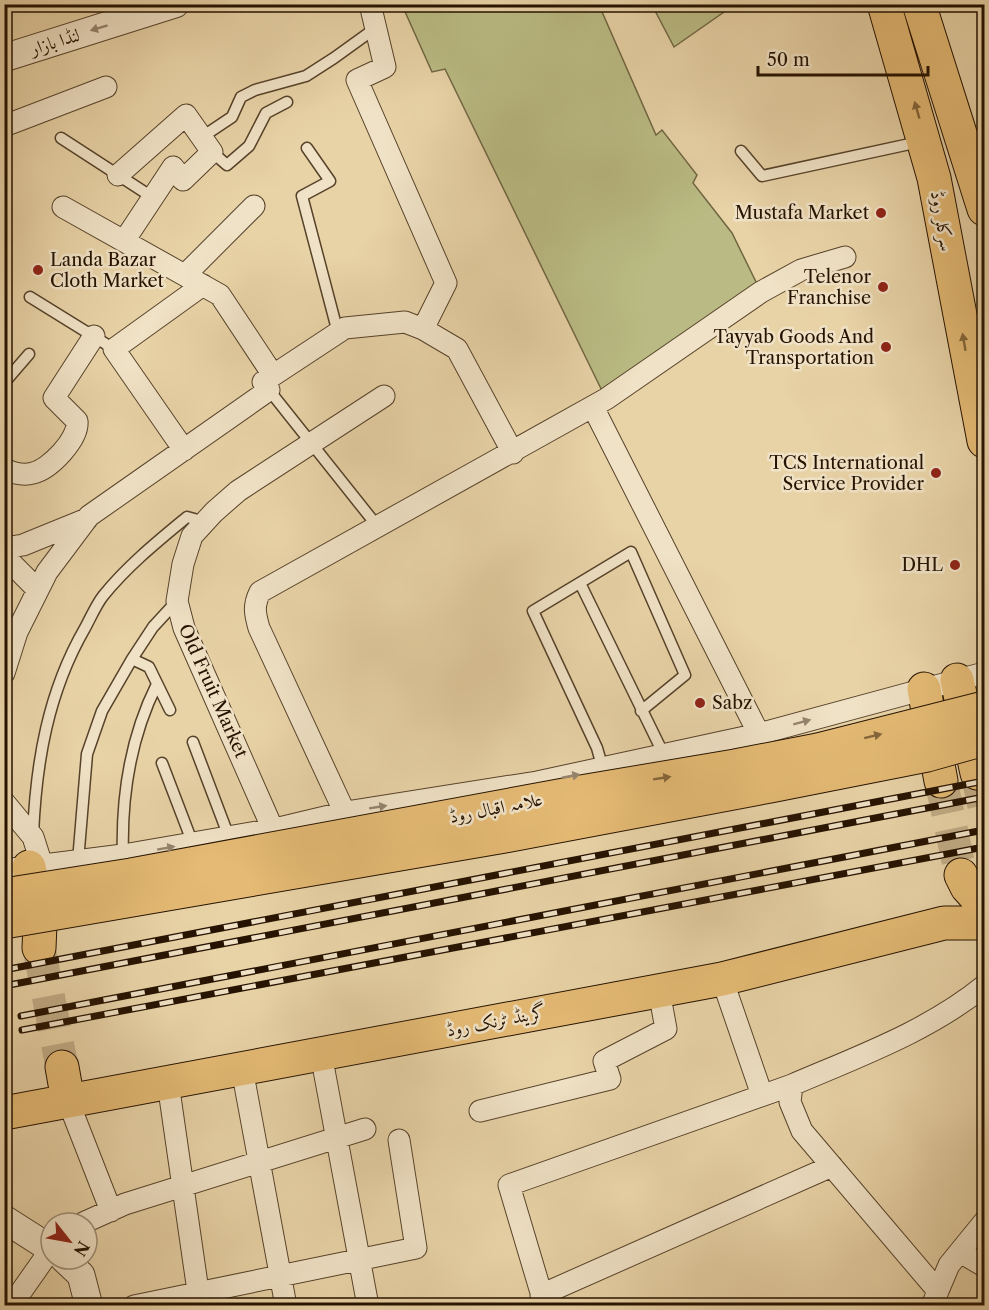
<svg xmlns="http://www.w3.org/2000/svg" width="989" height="1310" viewBox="0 0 989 1310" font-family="'Libre Caslon Text',Amiri,serif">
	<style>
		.green { fill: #babb84; stroke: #706642; stroke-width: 1.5 }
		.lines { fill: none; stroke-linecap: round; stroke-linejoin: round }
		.primary-tunnel { stroke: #c1ac86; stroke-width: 33; stroke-dasharray: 33 16; stroke-linecap: butt }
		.service-casing { stroke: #56422a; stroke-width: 13 }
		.minor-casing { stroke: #56422a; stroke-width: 23 }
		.tertiary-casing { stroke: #56422a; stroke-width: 29 }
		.primary-casing { stroke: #251200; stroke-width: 35 }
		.service { stroke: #f0e2c6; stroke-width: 10 }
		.minor { stroke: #f0e2c6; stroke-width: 21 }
		.tertiary { stroke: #f0e2c6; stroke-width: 27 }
		.primary { stroke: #e4ba74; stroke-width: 33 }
		.rail-casing { stroke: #251200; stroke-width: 7 }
		.rail { stroke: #f0e2c6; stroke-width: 4.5; stroke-dasharray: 14; stroke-linecap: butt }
		.primary-bridge-casing { stroke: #251200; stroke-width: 35; stroke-linecap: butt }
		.primary-bridge { stroke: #e4ba74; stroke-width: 33 }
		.oneway { fill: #95846d }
		.oneway2 { fill: #84663a }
		.poi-dot { fill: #8f2418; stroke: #f0e2c6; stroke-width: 2 }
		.labels { text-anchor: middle; stroke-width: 5; stroke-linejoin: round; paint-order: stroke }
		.street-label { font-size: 18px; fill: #251200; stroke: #f0e2c6 }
		.poi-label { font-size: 18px; fill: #251200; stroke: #f0e2c6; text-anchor: end }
	</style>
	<rect width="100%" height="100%" fill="#e8d3a7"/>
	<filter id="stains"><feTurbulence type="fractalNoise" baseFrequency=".00333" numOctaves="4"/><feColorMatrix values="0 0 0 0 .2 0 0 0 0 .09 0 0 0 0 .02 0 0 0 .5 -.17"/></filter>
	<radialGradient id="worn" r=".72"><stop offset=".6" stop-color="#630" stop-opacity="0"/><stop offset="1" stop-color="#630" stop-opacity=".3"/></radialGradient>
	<!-- green -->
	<path class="green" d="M402 5H599L656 135 662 130 697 175 693 183 732 233 761 292 606 399 445 69 432 72Z
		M652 5H734L674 47Z"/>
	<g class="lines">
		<!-- primary-tunnel -->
		<path class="primary-tunnel" d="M977 773 984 806
			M941 781 961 875
			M39 948 62 1067"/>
		<!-- service casing -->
		<g class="service-casing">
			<path id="service" d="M202 137 232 117 241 97 255 90 306 76 334 58 377 27
				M61 138 152 197
				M307 148 330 181 302 196 338 333
				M741 151 762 176 919 142
				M212 152 227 165 249 146 266 113 287 102
				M30 297 114 349
				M4 383 29 354
				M269 390 378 527
				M580 583 664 755
				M170 710 149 667 132 659 153 627 177 601
				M193 742 229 837
				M162 763 193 844
				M603 769 597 748 533 611 631 552 685 675 641 711
				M33 835C36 762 48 692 85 628 91 617 96 605 103 596 127 566 158 541 187 517L205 522
				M123 858C121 798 130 738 157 684
				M78 861 87 754 102 711 132 659"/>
		</g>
		<!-- minor casing -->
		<g class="minor-casing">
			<path id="minor" d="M370 4 385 67 357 80 446 283 423 329
				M4 126 106 87
				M118 175 186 115 212 152 183 180 173 167 124 241
				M63 207 220 295 273 375
				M185 275 254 206
				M593 407 764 744
				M184 450 114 349 203 285
				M4 469C13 473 23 476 33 473 50 469 79 439 77 421L54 398 94 336
				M4 548 23 545 87 519
				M4 556 38 590
				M4 673 17 632 47 572 89 516 269 390 263 382 345 328 405 322 423 329 457 349 513 453
				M4 802 33 837 42 865
				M350 824 259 628C255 614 253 606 260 592L606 399 761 292 801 270 845 257
				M278 841 184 628 177 601 183 564 192 536 214 512 238 491 384 396
				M4 870 123 855 275 829 346 812 537 782 759 734 984 673
				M722 979 762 1095
				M321 1054 368 1306
				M242 1069 286 1306
				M168 1083 200 1305
				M68 1101 111 1211
				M480 1111 610 1079 604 1061 666 1029 659 991
				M83 1223 125 1204 365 1129
				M960 1252 984 1266
				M938 1291 949 1265 984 1222
				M541 1295 832 1166
				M11 1306 51 1249
				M134 1306 416 1248 399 1140
				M545 1306 509 1185 792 1085
				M932 1306 938 1291 802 1131 790 1102 792 1085C857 1057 929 1031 984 986"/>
		</g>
		<!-- tertiary casing -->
		<g class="tertiary-casing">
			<path id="tertiary" d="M4 58 175 4
				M4 1219 51 1249
				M64 1259 81 1275 89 1306"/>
		</g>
		<!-- primary casing -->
		<g class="primary-casing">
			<path id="primary" d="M884 4 934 178 984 441
				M919 4 984 209
				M957 680 977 773
				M924 689 941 781
				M29 867 40 924 39 948
				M961 875 967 887 984 906
				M62 1067 68 1101
				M4 1113 722 979 944 923H984"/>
		</g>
		<!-- service -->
		<use href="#service" class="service"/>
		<!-- minor -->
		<use href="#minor" class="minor"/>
		<!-- tertiary -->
		<use href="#tertiary" class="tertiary"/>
		<!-- primary -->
		<use href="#primary" class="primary"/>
		<!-- rail casing -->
		<g class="rail-casing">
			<path id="rail" d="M4 970 984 781
				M4 986 984 797
				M21 1016 984 830
				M22 1030 984 847"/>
		</g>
		<!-- rail -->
		<use href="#rail" class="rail"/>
		<!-- primary-bridge casing -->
		<g class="primary-bridge-casing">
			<path id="primary-bridge" d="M4 895 131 875 575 793 735 766 818 750 984 708
				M4 922 505 836 770 786 927 755 984 739"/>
		</g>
		<!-- primary-bridge -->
		<use href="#primary-bridge" class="primary-bridge"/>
	</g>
	<!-- one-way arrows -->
	<defs><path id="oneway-solid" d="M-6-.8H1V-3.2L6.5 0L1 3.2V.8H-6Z" transform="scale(1.5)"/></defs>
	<g class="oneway">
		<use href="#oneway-solid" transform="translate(99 28) rotate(163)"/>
		<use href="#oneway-solid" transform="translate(802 722) rotate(-15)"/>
		<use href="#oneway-solid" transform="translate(571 776) rotate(-11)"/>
		<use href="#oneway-solid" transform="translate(378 807) rotate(-9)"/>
		<use href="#oneway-solid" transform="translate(166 848) rotate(-10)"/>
	</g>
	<g class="oneway2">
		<use href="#oneway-solid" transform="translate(917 110) rotate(-106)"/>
		<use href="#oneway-solid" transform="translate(964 342) rotate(-100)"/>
		<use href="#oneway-solid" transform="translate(873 736) rotate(-14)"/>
		<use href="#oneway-solid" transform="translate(662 778) rotate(-9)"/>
	</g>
	<!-- markers -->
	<g class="poi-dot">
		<circle cx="881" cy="213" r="6"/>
		<circle cx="38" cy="270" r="6"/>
		<circle cx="883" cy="287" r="6"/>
		<circle cx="886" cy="347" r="6"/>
		<circle cx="936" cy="473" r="6"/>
		<circle cx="955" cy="565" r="6"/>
		<circle cx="700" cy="703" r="6"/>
	</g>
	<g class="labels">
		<!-- street labels -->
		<g class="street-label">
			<text transform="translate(55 42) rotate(-17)" y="6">لنڈا بازار</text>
			<text transform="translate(942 221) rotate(80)" y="6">سرکلر روڈ</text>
			<text transform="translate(213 691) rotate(66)" y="6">Old Fruit Market</text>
			<text transform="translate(496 808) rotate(-11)" y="6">علامہ اقبال روڈ</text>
			<text transform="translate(496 1021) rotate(-11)" y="6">گرینڈ ٹرنک روڈ</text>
		</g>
		<!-- poi labels -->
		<g class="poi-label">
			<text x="869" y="219">Mustafa Market</text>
			<text x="50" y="266" text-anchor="start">Landa Bazar<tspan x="50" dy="21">Cloth Market</tspan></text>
			<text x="871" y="283">Telenor<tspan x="871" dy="21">Franchise</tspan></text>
			<text x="874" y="343">Tayyab Goods And<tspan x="874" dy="21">Transportation</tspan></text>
			<text x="924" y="469">TCS International<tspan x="924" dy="21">Service Provider</tspan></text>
			<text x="943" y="571">DHL</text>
			<text x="712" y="709" text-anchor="start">Sabz</text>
		</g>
	</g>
	<!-- margin -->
	<rect width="989" height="1310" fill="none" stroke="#e8d3a7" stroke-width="24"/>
	<rect x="6" y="6" width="977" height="1298" fill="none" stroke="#251200" stroke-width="3"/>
	<rect x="12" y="12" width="965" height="1286" fill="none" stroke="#251200" stroke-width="1.5"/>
	<!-- north arrow -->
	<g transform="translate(69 1241) rotate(121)"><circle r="28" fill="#f0e2c6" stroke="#9f8f77" stroke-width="1.5"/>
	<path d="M0-4.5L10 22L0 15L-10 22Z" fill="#8f2418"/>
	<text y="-9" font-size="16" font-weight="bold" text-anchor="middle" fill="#251200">N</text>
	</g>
	<!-- scale -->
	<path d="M758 66v9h170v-9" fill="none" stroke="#251200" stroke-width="3"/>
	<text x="767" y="66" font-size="18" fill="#251200" stroke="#f0e2c6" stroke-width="4.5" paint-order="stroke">50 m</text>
	<rect width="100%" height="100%" filter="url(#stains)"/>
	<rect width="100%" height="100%" fill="url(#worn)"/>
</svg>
